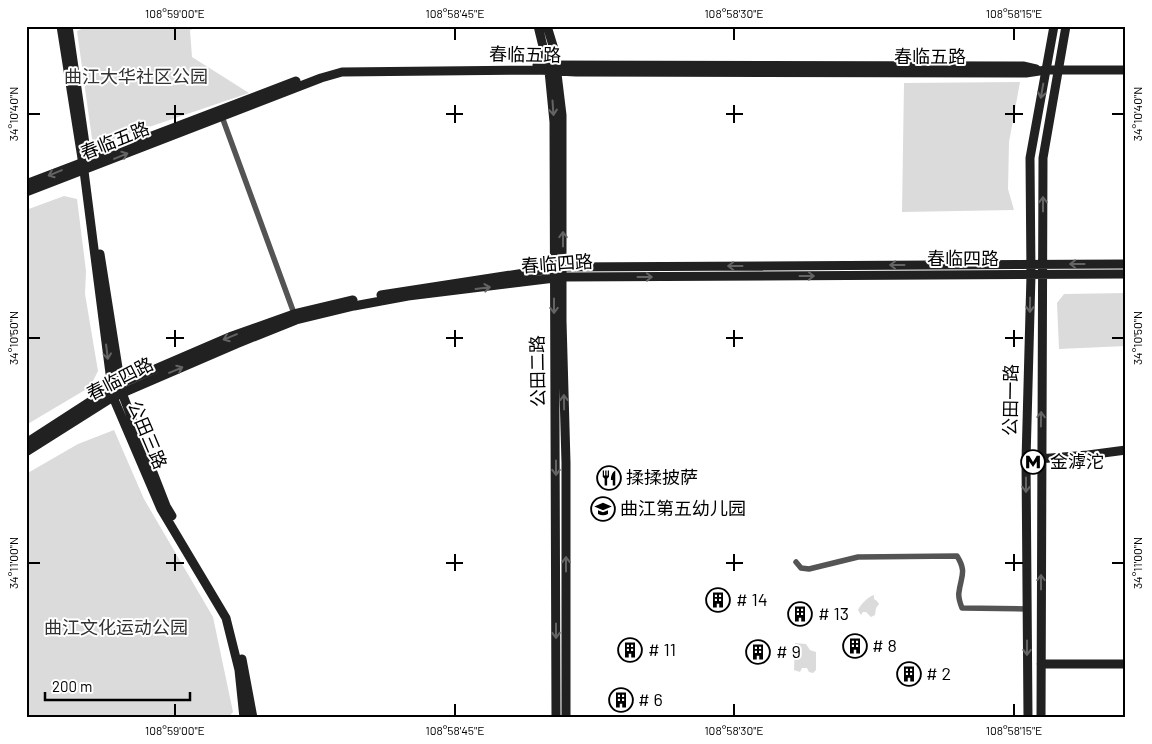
<svg xmlns="http://www.w3.org/2000/svg" width="1152" height="744" viewBox="0 0 1152 744" font-family="Barlow,'Noto Sans SC',sans-serif">
	<style>
		.green { fill: #dbdbdb }
		.lines { fill: none; stroke-linecap: round; stroke-linejoin: round }
		.street { stroke: #545454; stroke-width: 5.5 }
		.secondary { stroke: #212121; stroke-width: 9 }
		.oneway { stroke: #646464 }
		.ticks { fill: none; stroke: #000; stroke-width: 2 }
		.labels { text-anchor: middle; stroke-width: 4; stroke-linejoin: round; paint-order: stroke }
		.street-label { font-size: 18px; fill: #000; stroke: #fff }
		.park-label { font-size: 18px; fill: #323232; stroke: #fff }
		.poi-label { font-size: 18px; fill: #000; stroke: #fff; text-anchor: start }
		.neatline { fill: none; stroke: #000; stroke-width: 2 }
		.ticks-label { font-size: 12px; text-anchor: middle; fill: #000 }
	</style>
	<rect width="100%" height="100%" fill="#fff"/>
	<!-- green -->
	<path class="green" d="M88 26H199L190 30 192 57 249 93 93 146 77 31Z
		M1020 82 1009 142 1008 189 1014 210 902 212 904 83Z
		M64 196 77 199 86 271 85 294 98 371 90 387 26 425V210Z
		M1126 293V346L1059 349 1057 303 1064 294Z
		M114 430 144 499 213 617 233 712 228 718H26V474L78 444Z
		M874 595V599L877 601 879 604 876 608 875 615 871 617 866 612H863L861 615 858 610C860 605 869 596 874 595Z
		M795 643 806 644 810 650 816 652V670L813 673 809 672 807 668H802L800 672 794 670Z"/>
	<g class="lines">
		<!-- street -->
		<path class="street" d="M221 114 295 316
			M796 562 801 568 809 569 858 557 957 556C967 572 961 576 959 592 958 597 960 603 962 608L1027 609"/>
		<!-- secondary -->
		<path class="secondary" d="M61 26 84 171 113 397 161 509 226 618 239 670 244 718
			M68 26 86 151
			M538 26 549 71 554 122 556 718
			M547 26 554 49 562 115V321L566 463V718
			M537 65 1023 66 1036 69
			M26 184 296 81
			M26 192 321 78 342 72 538 70 576 72 1026 73 1046 70H1126
			M100 254 122 393 166 506 172 516
			M381 295 563 267 1126 264
			M26 443 111 388 120 384 232 336 294 314 353 300
			M26 452 113 397 236 344 296 320 354 306 408 296 563 277 1126 274
			M1026 460 1088 455 1126 450
			M242 659 253 718
			M1041 664H1126
			M1028 718 1026 460 1031 275 1030 158 1054 26
			M1041 718 1043 158 1066 26"/>
	</g>
	<!-- one-way arrows -->
	<defs><path id="oneway-shaft" d="M-6 0H5M1.5-3L5.5 0L1.5 3" fill="none" stroke-width="1.6" stroke-linecap="round" stroke-linejoin="round" transform="scale(1.25)"/></defs>
	<g class="oneway">
		<use href="#oneway-shaft" transform="translate(1042 91) rotate(100)"/>
		<use href="#oneway-shaft" transform="translate(553 108) rotate(86)"/>
		<use href="#oneway-shaft" transform="translate(121 156) rotate(-22)"/>
		<use href="#oneway-shaft" transform="translate(55 173) rotate(158)"/>
		<use href="#oneway-shaft" transform="translate(1043 204) rotate(-90)"/>
		<use href="#oneway-shaft" transform="translate(563 239) rotate(-90)"/>
		<use href="#oneway-shaft" transform="translate(1077 264) rotate(-180)"/>
		<use href="#oneway-shaft" transform="translate(897 265) rotate(180)"/>
		<use href="#oneway-shaft" transform="translate(735 266) rotate(180)"/>
		<use href="#oneway-shaft" transform="translate(807 276)"/>
		<use href="#oneway-shaft" transform="translate(645 277)"/>
		<use href="#oneway-shaft" transform="translate(483 288) rotate(-7)"/>
		<use href="#oneway-shaft" transform="translate(1030 305) rotate(91)"/>
		<use href="#oneway-shaft" transform="translate(554 306) rotate(90)"/>
		<use href="#oneway-shaft" transform="translate(230 337) rotate(158)"/>
		<use href="#oneway-shaft" transform="translate(107 352) rotate(83)"/>
		<use href="#oneway-shaft" transform="translate(176 370) rotate(-23)"/>
		<use href="#oneway-shaft" transform="translate(564 402) rotate(-91)"/>
		<use href="#oneway-shaft" transform="translate(1041 419) rotate(-89)"/>
		<use href="#oneway-shaft" transform="translate(556 468) rotate(90)"/>
		<use href="#oneway-shaft" transform="translate(1026 485) rotate(90)"/>
		<use href="#oneway-shaft" transform="translate(566 564) rotate(-90)"/>
		<use href="#oneway-shaft" transform="translate(1041 582) rotate(-90)"/>
		<use href="#oneway-shaft" transform="translate(556 631) rotate(90)"/>
		<use href="#oneway-shaft" transform="translate(1027 648) rotate(90)"/>
	</g>
	<!-- ticks -->
	<path class="ticks" d="M175 28V40M455 28V40M734 28V40M1014 28V40M175 105V123M455 105V123M734 105V123M1014 105V123M28 114H40M166 114H184M446 114H463M726 114H743M1005 114H1023M1112 114H1124M175 330V347M455 330V347M734 330V347M1014 330V347M28 338H40M166 338H184M446 338H463M726 338H743M1005 338H1023M1112 338H1124M175 554V571M455 554V571M734 554V571M1014 554V571M28 563H40M166 563H184M446 563H463M726 563H743M1005 563H1023M1112 563H1124M175 704V716M455 704V716M734 704V716M1014 704V716"/>
	<!-- icons -->
	<defs>
		<g id="metro-ring" transform="scale(1.25)"><circle r="9.5" fill="#fff" stroke="#000" stroke-width="1.5"/><path d="M-5.5 5V-5H-3L0 0L3-5H5.5V5H3V-.5L0 4L-3-.5V5Z" fill="#000"/></g>
		<g id="restaurant-ring" transform="scale(1.25)"><circle r="9.5" fill="#fff" stroke="#000" stroke-width="1.5"/><path d="M-5-6h1v4h1v-4h1v4h1v-4h1v5L-1.5 .5V6h-2V.5L-5-1ZM5-6V6H3V1.5H1.5Q1.5-4 5-6Z" fill="#000"/></g>
		<g id="school-ring" transform="scale(1.25)"><circle r="9.5" fill="#fff" stroke="#000" stroke-width="1.5"/><path d="M0-5L7-2L0 1L-7-2ZM-4 1L0 2.5L4 1V4Q0 6-4 4Z" fill="#000"/></g>
		<g id="building-ring" transform="scale(1.25)"><circle r="9.5" fill="#fff" stroke="#000" stroke-width="1.5"/><path d="M-4-6H4V6H1V3H-1V6H-4ZM-2.5-4.3h1.7v1.8h-1.7ZM.8-4.3h1.7v1.8H.8ZM-2.5-1h1.7V.8h-1.7ZM.8-1h1.7V.8H.8Z" fill="#000"/></g>
	</defs>
	<g fill-rule="evenodd">
		<use href="#metro-ring" x="1033" y="462"/>
		<use href="#restaurant-ring" x="609" y="478"/>
		<use href="#school-ring" x="603" y="509"/>
		<use href="#building-ring" x="718" y="600"/>
		<use href="#building-ring" x="800" y="614"/>
		<use href="#building-ring" x="855" y="646"/>
		<use href="#building-ring" x="630" y="650"/>
		<use href="#building-ring" x="758" y="652"/>
		<use href="#building-ring" x="909" y="674"/>
		<use href="#building-ring" x="621" y="700"/>
	</g>
	<g class="labels">
		<!-- street labels -->
		<g class="street-label">
			<text transform="translate(525 55) rotate(1)" y="6">春临五路</text>
			<text x="930" y="63">春临五路</text>
			<text transform="translate(115 141) rotate(-22)" y="6">春临五路</text>
			<text x="963" y="265">春临四路</text>
			<text transform="translate(557 264) rotate(-4)" y="6">春临四路</text>
			<text transform="translate(538 371) rotate(-91)" y="6">公田二路</text>
			<text transform="translate(120 379) rotate(-27)" y="6">春临四路</text>
			<text transform="translate(1011 400) rotate(-89)" y="6">公田一路</text>
			<text transform="translate(147 435) rotate(67)" y="6">公田三路</text>
		</g>
		<!-- park labels -->
		<g class="park-label">
			<text x="136" y="83">曲江大华社区公园</text>
			<text x="116" y="634">曲江文化运动公园</text>
		</g>
		<!-- poi labels -->
		<g class="poi-label">
			<text x="1050" y="468">金滹沱</text>
			<text x="626" y="484">揉揉披萨</text>
			<text x="620" y="515">曲江第五幼儿园</text>
			<text x="736" y="606"># 14</text>
			<text x="818" y="620"># 13</text>
			<text x="872" y="652"># 8</text>
			<text x="648" y="656"># 11</text>
			<text x="776" y="658"># 9</text>
			<text x="926" y="680"># 2</text>
			<text x="638" y="706"># 6</text>
		</g>
	</g>
	<!-- border -->
	<rect width="1152" height="744" fill="none" stroke="#ffffff" stroke-width="55"/>
	<!-- scale -->
	<path d="M45 692v8h145v-8" fill="none" stroke="#000000" stroke-width="2.5"/>
	<text x="52" y="692" font-size="15" fill="#000000" stroke="#ffffff" stroke-width="4" paint-order="stroke">200 m</text>
	<rect x="28" y="28" width="1096" height="688" class="neatline"/>
	<g class="ticks-label">
		<text x="175" y="18">108°59'00"E</text>
		<text x="455" y="18">108°58'45"E</text>
		<text x="734" y="18">108°58'30"E</text>
		<text x="1014" y="18">108°58'15"E</text>
		<text transform="translate(1138 114) rotate(-90)" y="4">34°10'40"N</text>
		<text transform="translate(14 114) rotate(-90)" y="4">34°10'40"N</text>
		<text transform="translate(1138 338) rotate(-90)" y="4">34°10'50"N</text>
		<text transform="translate(14 338) rotate(-90)" y="4">34°10'50"N</text>
		<text transform="translate(1138 563) rotate(-90)" y="4">34°11'00"N</text>
		<text transform="translate(14 563) rotate(-90)" y="4">34°11'00"N</text>
		<text x="175" y="735">108°59'00"E</text>
		<text x="455" y="735">108°58'45"E</text>
		<text x="734" y="735">108°58'30"E</text>
		<text x="1014" y="735">108°58'15"E</text>
	</g>
</svg>
